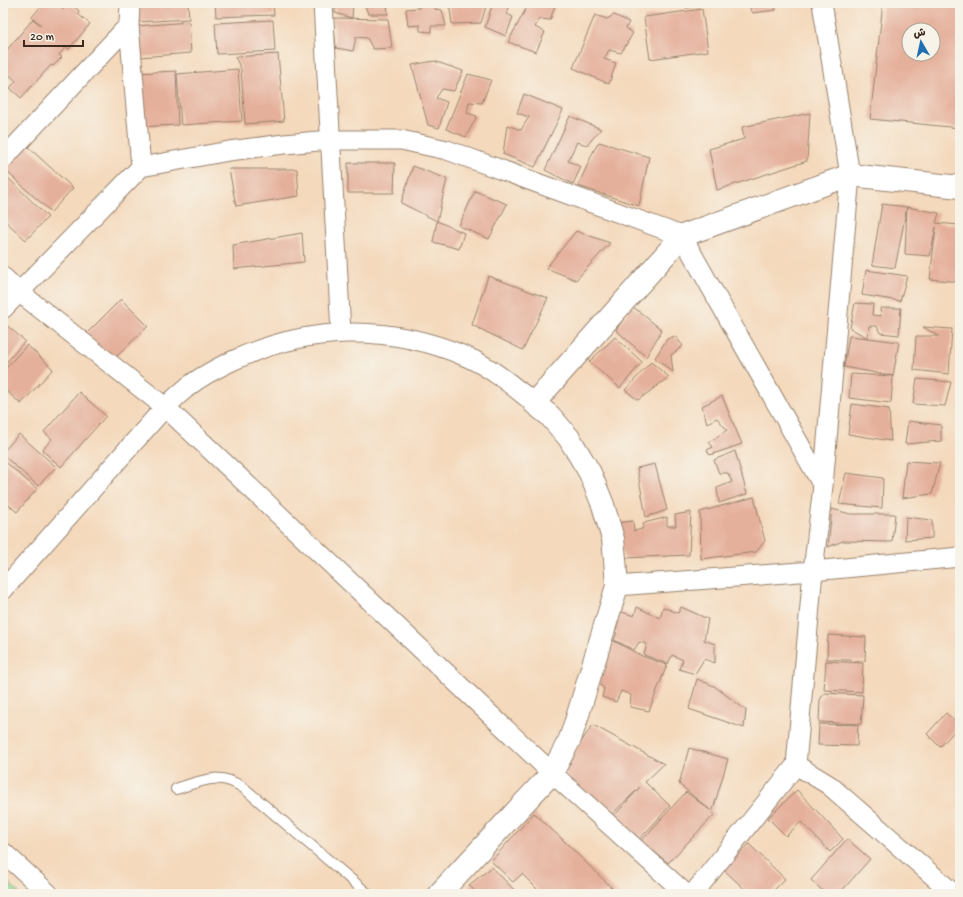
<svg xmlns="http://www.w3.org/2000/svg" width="963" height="897" viewBox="0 0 963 897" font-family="'Gochi Hand','Playpen Sans Arabic',sans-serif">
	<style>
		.green { fill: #91dd99; stroke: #66845c }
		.building { fill: #e5b09b; fill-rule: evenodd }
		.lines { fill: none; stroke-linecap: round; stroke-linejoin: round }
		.service-casing { stroke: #98826d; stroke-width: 12 }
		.minor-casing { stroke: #98826d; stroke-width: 21 }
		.tertiary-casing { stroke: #98826d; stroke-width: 24 }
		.service { stroke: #fff; stroke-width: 10 }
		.minor { stroke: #fff; stroke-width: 19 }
		.tertiary { stroke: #fff; stroke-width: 22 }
	</style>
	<rect width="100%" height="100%" fill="#f7f3e8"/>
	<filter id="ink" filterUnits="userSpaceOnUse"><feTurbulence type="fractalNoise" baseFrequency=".025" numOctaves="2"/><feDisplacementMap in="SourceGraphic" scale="8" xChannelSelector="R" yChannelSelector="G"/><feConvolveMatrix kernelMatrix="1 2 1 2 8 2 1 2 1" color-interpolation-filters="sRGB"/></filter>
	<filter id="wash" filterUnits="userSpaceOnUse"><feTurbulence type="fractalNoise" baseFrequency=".012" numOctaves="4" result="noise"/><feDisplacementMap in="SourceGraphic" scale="16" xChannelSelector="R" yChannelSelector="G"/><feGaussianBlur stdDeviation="0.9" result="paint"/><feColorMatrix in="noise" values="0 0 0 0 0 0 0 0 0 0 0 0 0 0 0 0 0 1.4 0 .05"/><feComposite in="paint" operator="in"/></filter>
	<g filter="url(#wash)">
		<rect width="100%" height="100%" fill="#f4d9bc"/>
		<path class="green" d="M3,878l17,16h-17z"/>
		<g id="blocks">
			<path class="building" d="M3,3h13l-2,2 -3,-2 -7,8z
				M40,3h29l-7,7 8,-7 9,8 -1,3 12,10 -21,25 -3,-2 -7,8 3,2 -9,9 -2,-1 -30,33 -11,-10 6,-7 -12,-11 -1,1v-23l3,3 27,-32 8,6 -9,-8 10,-12z
				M135,3h53l1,16 -53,3z
				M215,3h58l1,12 -58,2z
				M336,3h21l-4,2 -1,13 -17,-5z
				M364,3h23l1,11h-20z
				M419,3h16v6l7,1 4,16h-15v6l-11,-1v-6l-12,1 -2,-17 13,-1z
				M449,3h38l-6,20 -29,1z
				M493,3h27l-10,2 -3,9 6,3 -7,19 -21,-9z
				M529,3h27l-6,17 -11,-1 -4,8 10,5 -9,20 -28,-10z
				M685,3h27v1l-26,4z
				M747,3h27l2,7 -23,3z
				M883,3h77v125l-90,-9zM909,30h24v24h-24z
				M702,9l6,42 -58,8 -6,-42z
				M595,15l12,4 7,-4 15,7 -3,6 7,5 -12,20 -12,-3 -5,9 12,4 -7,21 -36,-16z
				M333,18l55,1 4,29 -19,1 -6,-11 -11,-1 -3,14 -17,-3z
				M273,20l2,31 -58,3 -2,-31z
				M189,22l2,31 -51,4 -3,-31z
				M278,54l6,67 -39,3 -4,-55 -6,-12z
				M434,61l29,10 -9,20 -12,-2 -6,9 11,4 -8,26 -11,-3 -16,-60z
				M238,69l4,52 -61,4 -4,-51z
				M176,71l2,54 -40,2 -2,-54z
				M468,74l23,6 -9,23 -13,-1 -2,11 10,3 -11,21 -20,-8z
				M524,94l39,16 -28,57 -32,-13 4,-29 14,5 8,-13 -12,-4z
				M810,113l-3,48 -90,29 -8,-41 35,-10 -2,-12z
				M570,116l31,13 -14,16 -10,-3 -9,19 13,6 -8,17 -28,-14z
				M599,142l50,15 -10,49 -61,-20 16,-36z
				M27,146l46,42 -22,24 -46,-42z
				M348,163h47l-1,30h-46z
				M413,166l34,13 -10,42 -36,-18z
				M229,169h68l2,27 -63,10z
				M3,173l45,44 -22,23 -23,-21z
				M475,191l32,13 -18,35 -30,-13z
				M882,204l25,3 -12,61 -23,-3z
				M907,207l32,6 -3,10 24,2v57l-30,-3 6,-52 -6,29 -25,-2z
				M437,221l27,12 -5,16 -26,-7z
				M576,231l34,12 -34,37 -30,-12z
				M302,233l2,29 -70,7 -1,-24z
				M866,270l41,6 -7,25 -38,-6z
				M488,276l60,22 -25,52 -51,-25z
				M121,299l27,27 -36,35 -26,-27z
				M855,303l18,1 -1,11 9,1 -1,-8h21l-2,27 -19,-2 -3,-7h-8l-1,12 31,4 -6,34 -2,27 -42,-5 2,-24 42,2 -49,-9 5,-31 19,2 -18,-10z
				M632,306l30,24 -16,27 -30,-27z
				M3,322l22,19 -22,25z
				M923,327l29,2 -3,45 -35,-4 2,-34h23z
				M675,336l8,10 -12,9 2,17 -18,-14 12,-19z
				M615,337l27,25 -22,26 -31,-26z
				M27,345l26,24 -32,35 -18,-16v-17z
				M651,362l18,15 -31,23 -13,-10z
				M917,379l34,3 -6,24 -32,-2z
				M79,392l27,24 -45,51 -19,-17 10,-11 -8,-7z
				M722,396l20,48 -32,11 -3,-5 6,-3 -4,-5 18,-12 -10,-12 -10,5 -5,-17z
				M852,404l37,5 2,32 -43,-7z
				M908,421l33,4v16l-36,3z
				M19,434l37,33 -18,19 -35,-31v-3z
				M735,451l12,43 -28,9 -2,-15 15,-6 -4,-9h-9l-5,-13z
				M3,460l34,29 -20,23 -14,-12z
				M906,461l34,2 -8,31 -30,4z
				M655,464l12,46 -21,7 -9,-49z
				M846,473l37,5 -1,30 -43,-4z
				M754,497l11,44 -9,11 -55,7 -1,-47z
				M832,509l18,5h45l-3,28 -49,-1 -15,6z
				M691,512l-2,43 -65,3 -9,-35 18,-2 1,10 8,-2 2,-6 23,-6v9h9l-1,-11z
				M906,517l26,3v18l-27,2z
				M637,607l23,11 3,-11 15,6 3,-6 27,12 -4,21 11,4v19l-11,-4 -9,15 -16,-5 4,-9 -11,-5 -4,9 -24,-9 3,-11 -8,-2 -5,8 -20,-10 3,-7 -8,-3 7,-20 18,6z
				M828,635l38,2 -1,24 -38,-2z
				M612,640l30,16 25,9 -18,46 -19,-4 1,-12 -10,-4 -5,11 -14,-5 2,-9 -5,-4z
				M826,661l37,2 -1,29 -38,-2z
				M697,679l17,7 32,24 -2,18 -55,-19z
				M824,693l39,2 -2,29 -42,-2 1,-22z
				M946,713l14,12 -20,22 -13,-13z
				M819,724l39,1 -1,21 -39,-1z
				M593,725l71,39 -19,18 25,24 -34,37 -24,-25 28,-31 -29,28 -50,-45z
				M689,748l39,11 -16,54 3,1 -47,49 -27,-22 45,-49 24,18 -31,-26z
				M797,790l46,49 -13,13 -29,-30 -15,14 -18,-18z
				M534,813l28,26 49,48 -7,7h-62l-20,-20 -9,8 -22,-21z
				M847,839l23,20 -31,35h-13l-15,-14z
				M749,844l36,35 -15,15h-20l-26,-24z
				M492,867l26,27h-40l-9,-9z
				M611,887l8,7h-14z"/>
		</g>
	</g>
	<g filter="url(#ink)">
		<use href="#blocks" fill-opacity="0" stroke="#98826d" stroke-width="1"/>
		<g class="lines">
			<g class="service-casing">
				<path id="service" d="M176,789c27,-9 44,-18 69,0l123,105"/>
			</g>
			<g class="minor-casing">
				<path id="minor" d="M130,3l-1,22 12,142
					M323,3l18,330
					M3,159l126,-134
					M3,277l16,15 146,115 387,366 134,121
					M3,309l138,-142 88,-16 55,-7 47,-4h70l46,10 235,86 141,250
					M617,586l196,-15 147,-14
					M3,590l162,-183c6,-5 12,-11 18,-16 14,-13 32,-22 49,-30 76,-36 158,-37 235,-4 25,11 46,29 67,46
					M796,765l33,20 125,109
					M3,852l46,42
					M693,894l103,-129 17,-194 10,-85 27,-311 -28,-172"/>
			</g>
			<g class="tertiary-casing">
				<path id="tertiary" d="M439,894l113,-121 18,-34 6,-18 41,-135 -2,-27 -2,-20 -10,-34 -13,-32 -21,-35 -19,-22 -16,-13 148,-167 168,-61 110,12"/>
			</g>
			<use href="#service" class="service"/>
			<use href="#minor" class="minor"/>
			<use href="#tertiary" class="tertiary"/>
		</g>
	</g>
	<rect width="963" height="897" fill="none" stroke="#f7f3e8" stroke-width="16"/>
	<g transform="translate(921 42) rotate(351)"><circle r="19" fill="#f7f3e8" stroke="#aca397"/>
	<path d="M0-3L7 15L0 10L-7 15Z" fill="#1f6fb2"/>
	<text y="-6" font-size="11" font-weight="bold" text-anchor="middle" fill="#3b2a1e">ش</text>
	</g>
	<path d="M24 40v6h59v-6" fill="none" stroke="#3b2a1e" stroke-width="2"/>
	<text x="30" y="40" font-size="12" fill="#3b2a1e" stroke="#f7f3e8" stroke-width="3" paint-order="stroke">20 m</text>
</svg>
